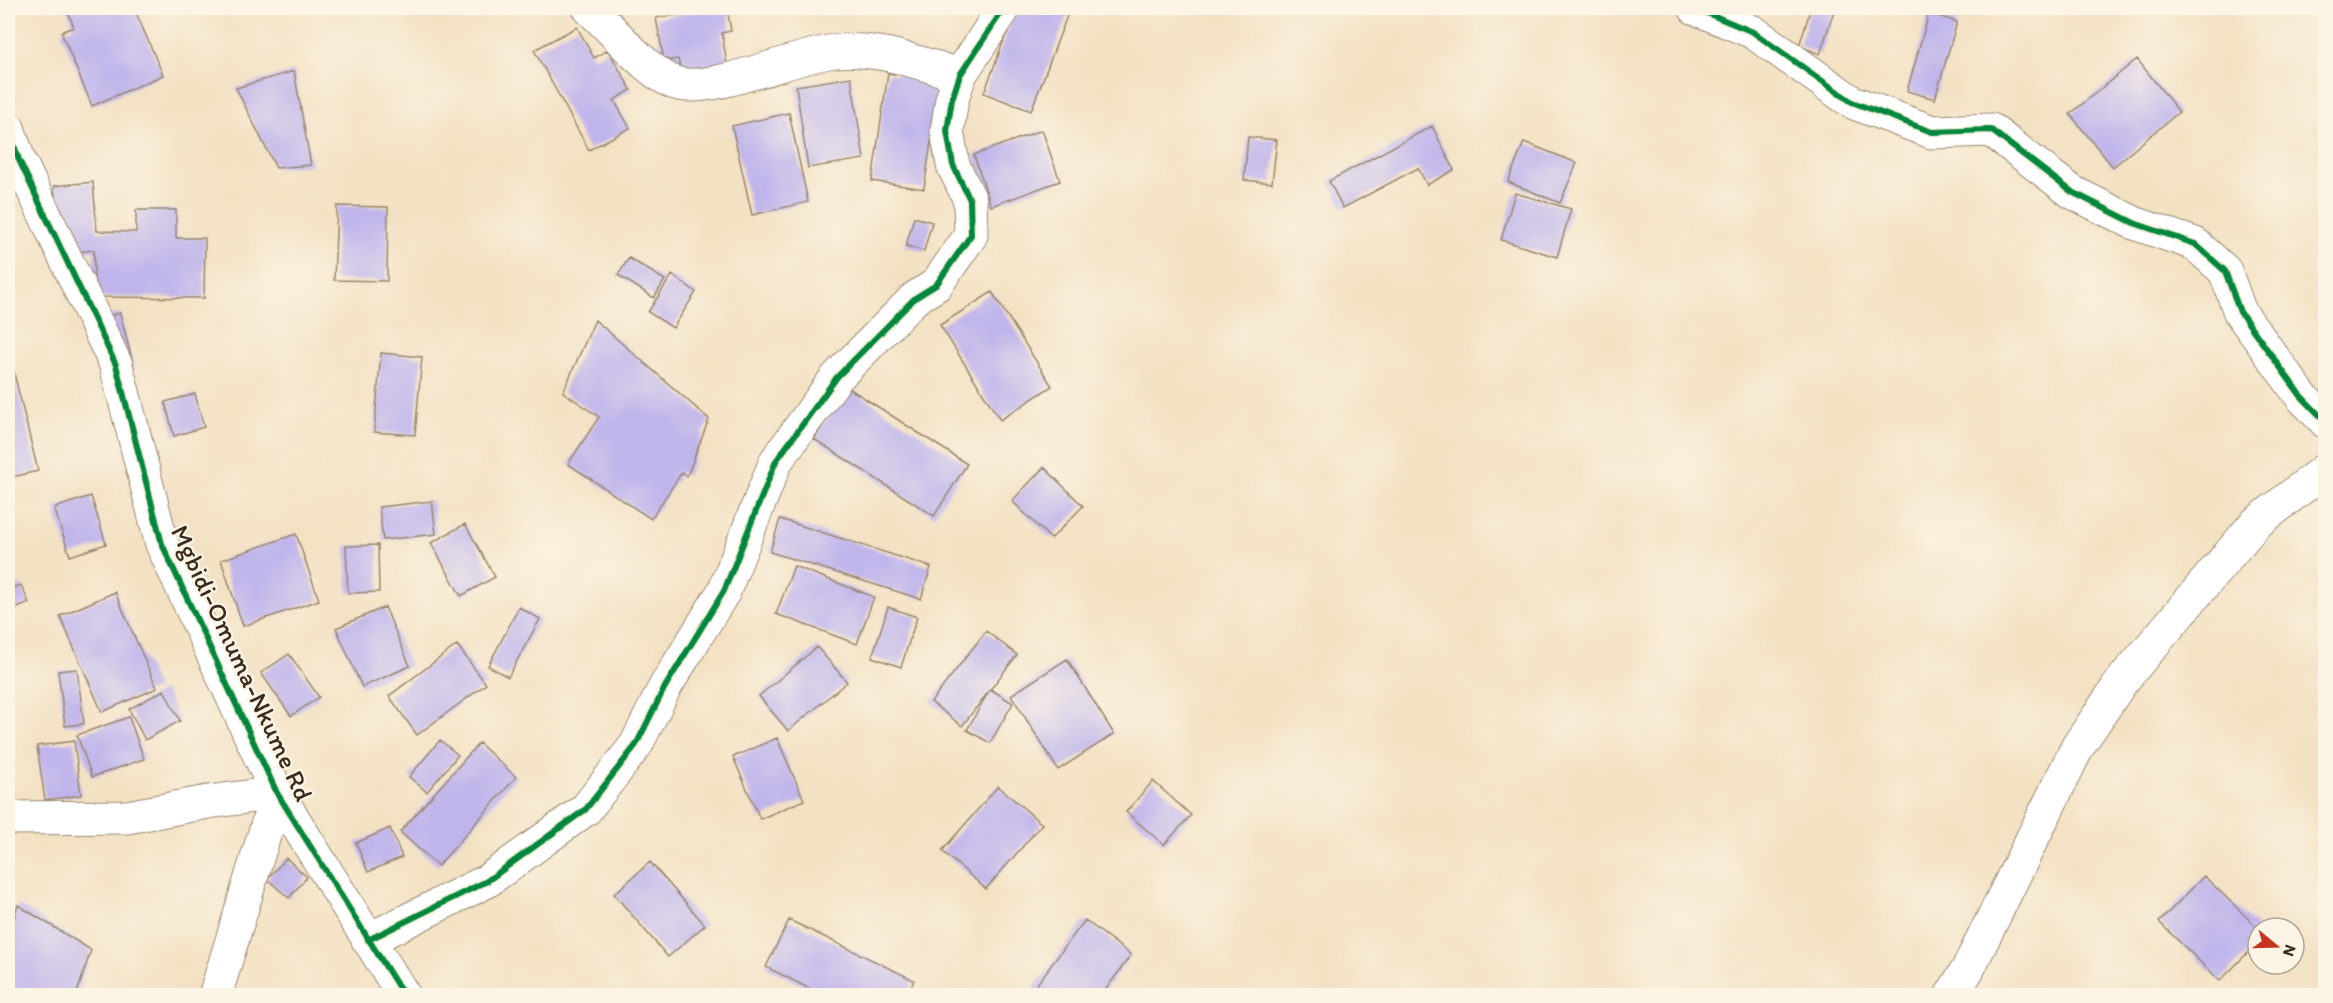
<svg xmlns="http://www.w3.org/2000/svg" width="2333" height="1003" viewBox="0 0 2333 1003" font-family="Itim,sans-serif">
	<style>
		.building { fill: #c0b5eb }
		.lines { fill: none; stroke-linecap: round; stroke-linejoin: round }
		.minor-casing { stroke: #978670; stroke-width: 35 }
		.tertiary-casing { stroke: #978670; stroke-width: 35 }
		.minor { stroke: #fff; stroke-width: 33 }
		.tertiary { stroke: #fff; stroke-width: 33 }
		.cycleway-casing { stroke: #fcf5e5; stroke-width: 10 }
		.cycleway { stroke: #00873e; stroke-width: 6 }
		.labels { text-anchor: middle; stroke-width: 4.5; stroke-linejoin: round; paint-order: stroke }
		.street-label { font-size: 26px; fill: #3b2a1e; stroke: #fcf5e5 }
	</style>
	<rect width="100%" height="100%" fill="#fcf5e5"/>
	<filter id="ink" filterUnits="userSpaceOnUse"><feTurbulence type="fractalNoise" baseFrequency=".0167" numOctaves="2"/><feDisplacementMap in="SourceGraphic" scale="12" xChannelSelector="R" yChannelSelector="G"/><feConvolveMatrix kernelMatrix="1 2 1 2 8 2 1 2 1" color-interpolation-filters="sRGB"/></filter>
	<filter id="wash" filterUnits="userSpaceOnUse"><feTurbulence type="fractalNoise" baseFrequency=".008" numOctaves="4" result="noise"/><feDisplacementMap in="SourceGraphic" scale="24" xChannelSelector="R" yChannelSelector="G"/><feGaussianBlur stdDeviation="1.35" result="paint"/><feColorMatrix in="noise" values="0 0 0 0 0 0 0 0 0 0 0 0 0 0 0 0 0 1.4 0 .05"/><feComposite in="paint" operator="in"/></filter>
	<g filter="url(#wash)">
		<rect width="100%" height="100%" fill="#f3e1c3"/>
		<g id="blocks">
			<path class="building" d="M66,8h68l29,67 -71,31 -31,-74 13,-5z
				M719,8h8l4,23 -9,2 5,32 -46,8 -3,-14 -14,2 -8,-43z
				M1016,8h54l-39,103 -47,-18z
				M1811,8h24l-15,46 -21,-8z
				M1929,13l28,9 -22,77 -28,-8z
				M577,27l17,31 14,-8 23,40 -17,10 16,28 -41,22 -55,-100z
				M2137,59l42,53 -66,55 -43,-53z
				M294,71l17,94 -35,3 -40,-80z
				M888,73l52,8 -16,108 -52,-8z
				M851,77l13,82 -56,9 -12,-82z
				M789,113l19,89 -56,13 -20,-89z
				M1432,126l22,44 -27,15 -9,-17 -75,40 -14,-27z
				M1042,130l18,51 -69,25 -17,-51z
				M1248,137l29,3 -5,43 -28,-3z
				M1524,142l53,21 -17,40 -52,-21z
				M93,182l4,49 39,1v-22h40v28h29l-1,60 -110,-1v-47l-34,4 -6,-68z
				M1515,193l56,16 -14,48 -56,-17z
				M337,206l51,1 -1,74 -53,-1z
				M914,217l18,5 -8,29 -18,-5z
				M629,258l36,22 -11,18 -36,-23z
				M672,275l24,17 -23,36 -25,-16z
				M992,292l60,94 -52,34 -60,-95z
				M120,313l14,55 -25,7 -14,-55z
				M595,320l114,99 -22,57 -5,-4 -31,47 -83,-55 31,-47 -36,-25z
				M8,348l30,123 -30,7z
				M381,353l41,4 -7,78 -41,-3z
				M847,387l120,77 -33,52 -120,-77z
				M195,394l9,33 -30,9 -9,-34z
				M1044,467l39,39 -32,33 -39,-38z
				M91,496l15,48 -36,12 -16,-48z
				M432,501l4,33 -53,6 -4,-33z
				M780,519l151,48 -10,32 -151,-47z
				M465,524l30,53 -34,19 -30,-53z
				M296,534l23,66 -76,26 -22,-66z
				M378,545l1,47 -31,1 -2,-47z
				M794,566l80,31 -17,47 -81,-30z
				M21,585l8,18 -21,9v-22z
				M115,592l42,96 -55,24 -42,-96z
				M385,607l25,59 -48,21 -26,-59z
				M519,607l21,12 -32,58 -20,-11z
				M888,607l29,10 -16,50 -29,-10z
				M986,631l31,24 -55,71 -31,-24z
				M457,645l29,39 -69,51 -28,-39z
				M817,647l30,35 -59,49 -29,-35z
				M289,654l30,43 -28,19 -30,-43z
				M1067,659l47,75 -56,36 -47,-75z
				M77,669l7,55 -19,2 -7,-55z
				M990,689l23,14 -23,40 -23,-13z
				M164,690l16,31 -35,19 -16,-31z
				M129,717l15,42 -52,18 -15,-42z
				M777,738l27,62 -44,19 -27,-62z
				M440,740l18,15 -31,37 -18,-15z
				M74,741l7,54 -36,5 -8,-54z
				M479,743l37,34 -78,89 -38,-34z
				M1153,781l38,34 -27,30 -38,-33z
				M998,786l44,38 -56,65 -44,-38z
				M390,828l12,29 -34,15 -12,-29z
				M286,858l21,19 -18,21 -22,-19z
				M650,862l55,63 -37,32 -54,-63z
				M2204,876l54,52v14l-38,39 -61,-59z
				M18,905l73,45 -15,46h-68v-59z
				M789,920l125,60 -7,16h-83l-58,-29z
				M1085,920l46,35 -30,41h-73z"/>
		</g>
	</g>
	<g filter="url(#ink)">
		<use href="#blocks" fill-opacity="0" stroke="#978670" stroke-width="1.5"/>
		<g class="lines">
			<g class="minor-casing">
				<path id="minor" d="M589,8c23,20 61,69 90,76 35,8 115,-28 156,-33 44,-4 83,12 125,24
					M1695,8l58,24 99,70 80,30 59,-2 81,62 62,31 61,21 30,27 15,41 61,84 25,26
					M8,818l119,-1 81,-15 69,-9 -62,203
					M368,940l119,-59 99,-72 50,-64 29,-58 59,-96 52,-130 61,-84 78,-79 21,-13 35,-50 -1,-35 -17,-35 -6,-34 5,-32 8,-24 44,-67
					M1951,996l17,-27 110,-223 44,-65 133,-157 71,-55"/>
			</g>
			<g class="tertiary-casing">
				<path id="tertiary" d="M8,128l11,32 97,205 46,179 115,249 127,203"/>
			</g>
			<use href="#minor" class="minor"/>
			<use href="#tertiary" class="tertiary"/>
			<g class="cycleway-casing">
				<path id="cycleway" d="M1695,8l58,24 99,70 80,30 59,-2 81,62 62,31 61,21 30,27 15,41 61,84 25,26
					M8,128l11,32 97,205 46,179 115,249 127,203
					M368,940l119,-59 99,-72 50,-64 29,-58 59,-96 52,-130 61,-84 78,-79 21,-13 35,-50 -1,-35 -17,-35 -6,-34 5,-32 8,-24 44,-67"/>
			</g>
			<use href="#cycleway" class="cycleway"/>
		</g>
	</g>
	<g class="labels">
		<g class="street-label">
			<text transform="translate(242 663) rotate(65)" y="9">Mgbidi-Omuma-Nkume Rd</text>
		</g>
	</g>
	<rect width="2333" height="1003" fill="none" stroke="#fcf5e5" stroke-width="30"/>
	<g transform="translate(2276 946) rotate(109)"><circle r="28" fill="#fcf5e5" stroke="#afa495" stroke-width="1.5"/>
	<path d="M0-4.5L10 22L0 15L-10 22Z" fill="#c8321e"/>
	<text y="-9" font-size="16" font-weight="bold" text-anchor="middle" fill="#3b2a1e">N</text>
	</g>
</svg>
